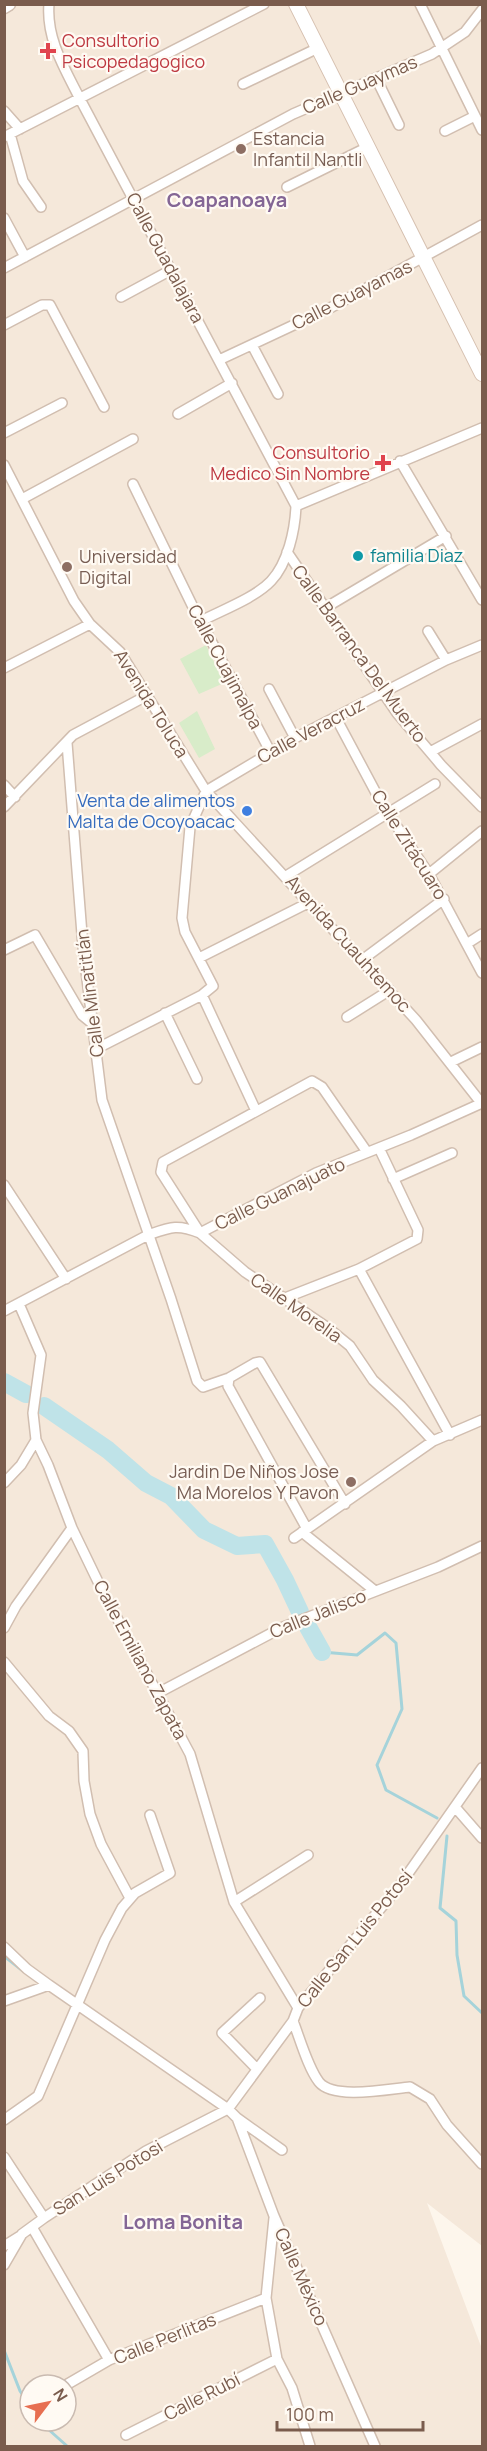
<svg xmlns="http://www.w3.org/2000/svg" width="487" height="2451" viewBox="0 0 487 2451" font-family="Manrope,sans-serif">
	<style>
		.residential { fill: #f5e8da; fill-rule: evenodd }
		.green { fill: #d8ecc9 }
		.lines { fill: none; stroke-linecap: round; stroke-linejoin: round }
		.stream { stroke: #a5d3da; stroke-width: 3 }
		.river { stroke: #bfe3e8; stroke-width: 18 }
		.minor-casing { stroke: #d1beb0; stroke-width: 12 }
		.tertiary-casing { stroke: #d1beb0; stroke-width: 15 }
		.secondary-casing { stroke: #d6c0b0; stroke-width: 16 }
		.minor { stroke: #fff; stroke-width: 9 }
		.tertiary { stroke: #fff; stroke-width: 12 }
		.secondary { stroke: #fff; stroke-width: 14 }
		.health-dot { fill: #e0444e; stroke: #fffaf3; stroke-width: 2 }
		.education-dot { fill: #8d6e63; stroke: #fffaf3; stroke-width: 2 }
		.culture-dot { fill: #0f9aa8; stroke: #fffaf3; stroke-width: 2 }
		.shop-dot { fill: #3f7fe0; stroke: #fffaf3; stroke-width: 2 }
		.labels { text-anchor: middle; stroke-width: 4.5; stroke-linejoin: round; paint-order: stroke }
		.health-label { font-size: 18px; fill: #be3a42; stroke: #fffaf3; text-anchor: start }
		.street-label { font-size: 18px; fill: #7a5c4d; stroke: #fffaf3 }
		.education-label { font-size: 18px; fill: #785e54; stroke: #fffaf3; text-anchor: start }
		.culture-label { font-size: 18px; fill: #0d838f; stroke: #fffaf3; text-anchor: start }
		.shop-label { font-size: 18px; fill: #366cbe; stroke: #fffaf3; text-anchor: end }
		.neighbourhood-label { font-size: 20px; font-weight: bold; fill: #846695; stroke: #fffaf3 }
	</style>
	<rect width="100%" height="100%" fill="#fdf6ec"/>
	<path class="residential" d="M5,5h477v2241l-55,-43 55,146v97h-477zM30,2385h36v36h-36z"/>
	<path class="green" d="M206,645l18,38 -25,11 -19,-35z
		M197,711l18,38 -16,9 -20,-35z"/>
	<g class="lines">
		<path class="stream" d="M322,1652l35,3 28,-22 11,10 6,66 -25,56 9,25 51,28
			M447,1836l-7,72 16,13 1,34 7,41 18,17
			M4,1956l19,15
			M4,2350l16,41 10,15
			M39,2421l28,25"/>
		<path class="river" d="M4,1382l22,12
			M44,1406l64,44 38,33 25,13 33,34 33,16 28,-2 20,36 15,32
			M308,1627l14,25"/>
		<g class="minor-casing">
			<path id="minor" d="M49,4c-3,35 16,65 31,95l216,407
				M420,4l62,126
				M376,78l23,47
				M243,84l75,-36
				M4,111l16,18
				M445,131l30,-15
				M10,134l13,47 18,26
				M4,137l260,-133
				M287,187l81,-40
				M4,218l21,39
				M4,268l289,-154 139,-60 33,-22 17,-22
				M121,297l50,-27
				M4,325l38,-20h8l54,102
				M252,345l26,49
				M219,360l111,-52 152,-83
				M178,414l54,-31
				M4,433l58,-30
				M400,461l82,139
				M4,465l70,136 16,23 30,28 86,139 210,229 66,84
				M133,484l59,121 78,146
				M22,499l111,-60
				M296,506l186,-78
				M287,552l110,161 44,52 41,42
				M325,608l121,-72
				M201,621c21,-11 54,-23 70,-40 17,-18 24,-51 25,-75
				M428,631l18,29
				M4,668l86,-44
				M269,689l26,49
				M336,718l47,88 46,68 53,99
				M67,743l16,204 19,153 69,199 26,82 6,6 26,-9 26,-15 5,-1 85,142
				M430,752l52,-28
				M4,785l11,12
				M4,807l69,-72 75,-40
				M429,874l53,-43
				M286,876l149,-92
				M468,943l14,-9
				M4,950l31,-15 47,80 11,9
				M199,958l111,-56
				M362,960l82,-61
				M202,995l54,116
				M165,1013l32,66
				M347,1017l43,-27
				M96,1049l106,-54 11,-9 -28,-54 -3,-14 8,-91 16,-36 89,-53 151,-78 36,-15
				M451,1062l31,-15
				M367,1152l-45,-65 -10,-6 -149,81 -2,10 39,61 45,39 83,56 22,18 23,34 28,26 32,35
				M393,1179l59,-26
				M4,1185l62,94
				M359,1269l91,166
				M285,1298l74,-29 58,-30 1,-9 -39,-82
				M19,1304l22,51 -8,58 3,27 12,25 24,63 30,62 88,164 44,148 64,106
				M4,1311l144,-76c23,-8 29,-11 52,-2l116,-60 95,-38 71,-32
				M229,1378l-1,8 79,143
				M4,1483l17,-18 15,-25
				M302,1532l73,59
				M294,1538l139,-97 49,-21
				M4,1628l12,-22 56,-78
				M4,1662l45,54 20,15 14,20 1,30 6,33 11,30 29,54
				M158,1693l125,-66 155,-60 44,-21
				M455,1807l27,31
				M234,1902l74,-47
				M4,1947l23,22 22,16 -45,16
				M49,1985l179,124 9,9 37,98 101,230
				M293,2021c7,18 15,47 26,61 14,18 70,7 91,5l20,12 17,26 35,39
				M257,2069l-35,-36 38,-35
				M237,2118l45,32
				M4,2120l34,-24 67,-156 17,-32 13,-15 35,-20 -20,-58
				M4,2157l40,61
				M274,2218l-8,80 11,61 15,29 18,58
				M32,2227l77,133
				M4,2246l16,-10
				M4,2265l18,-31 22,-16 102,-67 82,-42 65,-88 5,-13 102,-123 82,-117
				M66,2385l43,-25 157,-62
				M126,2435l151,-76"/>
		</g>
		<g class="tertiary-casing">
			<path id="tertiary" d="M4,7l5,-3"/>
		</g>
		<g class="secondary-casing">
			<path id="secondary" d="M296,4l186,370"/>
		</g>
		<use href="#minor" class="minor"/>
		<use href="#tertiary" class="tertiary"/>
		<use href="#secondary" class="secondary"/>
	</g>
	<g class="health-dot">
		<path d="M45 42h6v6h6v6h-6v6h-6v-6h-6v-6h6z"/>
		<path d="M380 454h6v6h6v6h-6v6h-6v-6h-6v-6h6z"/>
	</g>
	<g class="education-dot">
		<circle cx="241" cy="149" r="6"/>
		<circle cx="67" cy="567" r="6"/>
		<circle cx="351" cy="1482" r="6"/>
	</g>
	<circle class="culture-dot" cx="358" cy="556" r="6"/>
	<circle class="shop-dot" cx="247" cy="811" r="6"/>
	<g class="labels">
		<g class="health-label">
			<text x="62" y="47">Consultorio<tspan x="62" dy="21">Psicopedagogico</tspan></text>
			<text x="370" y="459" text-anchor="end">Consultorio<tspan x="370" dy="21">Medico Sin Nombre</tspan></text>
		</g>
		<g class="street-label">
			<text transform="translate(360 85) rotate(-23)" y="6">Calle Guaymas</text>
			<text transform="translate(165 258) rotate(62)" y="6">Calle Guadalajara</text>
			<text transform="translate(352 295) rotate(-27)" y="6">Calle Guayamas</text>
			<text transform="translate(359 654) rotate(54)" y="6">Calle Barranca Del Muerto</text>
			<text transform="translate(225 667) rotate(62)" y="6">Calle Cuajimalpa</text>
			<text transform="translate(151 704) rotate(58)" y="6">Avenida Toluca</text>
			<text transform="translate(311 731) rotate(-28)" y="6">Calle Veracruz</text>
			<text transform="translate(409 845) rotate(58)" y="6">Calle Zitácuaro</text>
			<text transform="translate(348 944) rotate(48)" y="6">Avenida Cuauhtemoc</text>
			<text transform="translate(90 993) rotate(-97)" y="6">Calle Minatitlán</text>
			<text transform="translate(280 1194) rotate(-26)" y="6">Calle Guanajuato</text>
			<text transform="translate(296 1308) rotate(35)" y="6">Calle Morelia</text>
			<text transform="translate(318 1614) rotate(-22)" y="6">Calle Jalisco</text>
			<text transform="translate(140 1660) rotate(62)" y="6">Calle Emiliano Zapata</text>
			<text transform="translate(355 1939) rotate(-51)" y="6">Calle San Luis Potosí</text>
			<text transform="translate(108 2178) rotate(-32)" y="6">San Luis Potosi</text>
			<text transform="translate(301 2277) rotate(66)" y="6">Calle México</text>
			<text transform="translate(165 2339) rotate(-22)" y="6">Calle Perlitas</text>
			<text transform="translate(202 2397) rotate(-27)" y="6">Calle Rubí</text>
		</g>
		<g class="education-label">
			<text x="253" y="145">Estancia<tspan x="253" dy="21">Infantil Nantli</tspan></text>
			<text x="79" y="563">Universidad<tspan x="79" dy="21">Digital</tspan></text>
			<text x="339" y="1478" text-anchor="end">Jardin De Niños Jose<tspan x="339" dy="21">Ma Morelos Y Pavon</tspan></text>
		</g>
		<g class="culture-label">
			<text x="370" y="562">familia Diaz</text>
		</g>
		<g class="shop-label">
			<text x="235" y="807">Venta de alimentos<tspan x="235" dy="21">Malta de Ocoyoacac</tspan></text>
		</g>
		<g class="neighbourhood-label">
			<text x="227" y="207">Coapanoaya</text>
			<text x="183" y="2229">Loma Bonita</text>
		</g>
	</g>
	<rect width="487" height="2451" fill="none" stroke="#7a5c4d" stroke-width="12"/>
	<g transform="translate(48 2403) rotate(58)"><circle r="28" fill="#fffaf3" stroke="#cabbb1" stroke-width="1.5"/>
	<path d="M0-4.5L10 22L0 15L-10 22Z" fill="#e76f51"/>
	<text y="-9" font-size="16" font-weight="bold" text-anchor="middle" fill="#7a5c4d">N</text>
	</g>
	<path d="M277 2421v9h146v-9" fill="none" stroke="#7a5c4d" stroke-width="3"/>
	<text x="286" y="2421" font-size="18" fill="#7a5c4d" stroke="#fffaf3" stroke-width="4.5" paint-order="stroke">100 m</text>
</svg>
